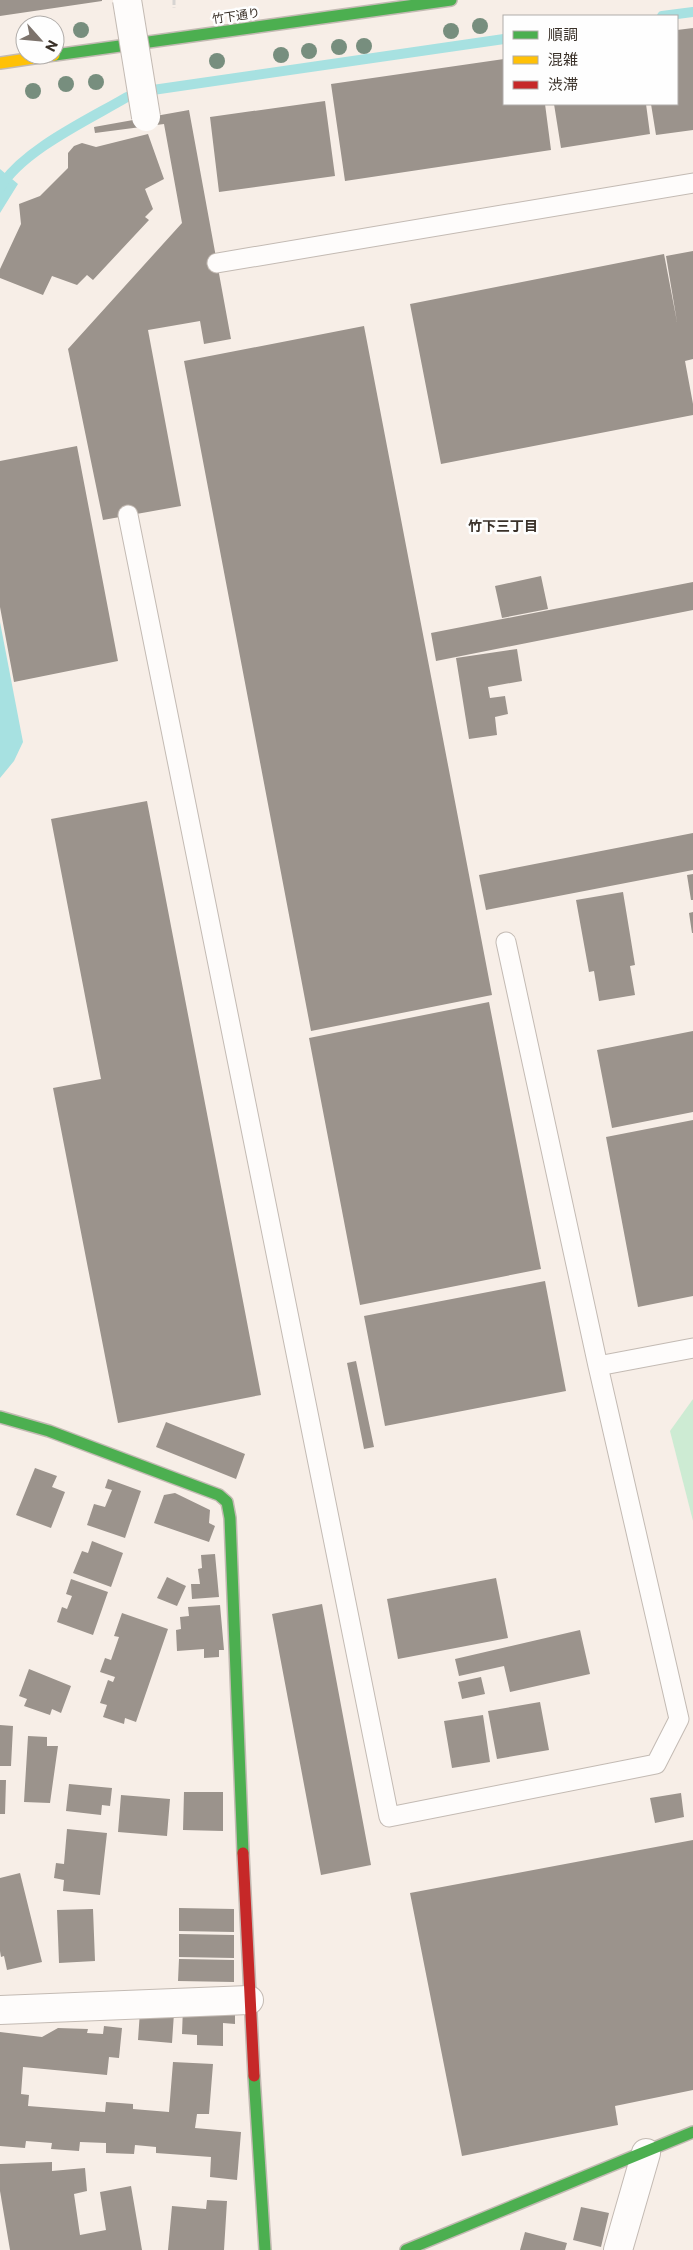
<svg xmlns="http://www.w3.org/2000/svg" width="693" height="2250" viewBox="0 0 693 2250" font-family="Commissioner,'Noto Sans JP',sans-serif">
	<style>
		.green { fill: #cdebd3 }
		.water { fill: #a7e1e1 }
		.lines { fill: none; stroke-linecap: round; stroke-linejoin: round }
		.stream { stroke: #a7e1e1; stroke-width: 10 }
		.building { fill: #9b938c }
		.lane-casing { stroke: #c3bab3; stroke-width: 21 }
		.street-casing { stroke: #c3bab3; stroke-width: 30 }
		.fast-casing { stroke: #c3bab3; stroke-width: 14 }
		.slow-casing { stroke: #c3bab3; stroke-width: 14 }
		.jam-casing { stroke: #c3bab3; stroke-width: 14 }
		.path { stroke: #d7d4d2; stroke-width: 3; stroke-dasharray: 5 2.5; stroke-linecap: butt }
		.lane { stroke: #fefcfb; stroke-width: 19 }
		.street { stroke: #fefcfb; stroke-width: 28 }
		.fast { stroke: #4caf50; stroke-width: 11 }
		.slow { stroke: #ffc107; stroke-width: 11 }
		.jam { stroke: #c62828; stroke-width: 11 }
		.street-bridge-casing { stroke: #c3bab3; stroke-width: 30; stroke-linecap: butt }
		.street-bridge { stroke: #fefcfb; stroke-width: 28 }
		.tree { fill: #778e7e }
		.labels { text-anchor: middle; stroke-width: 5; stroke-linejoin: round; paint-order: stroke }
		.street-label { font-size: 12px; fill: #3a3129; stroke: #fefefe }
		.neighbourhood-label { font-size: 14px; font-weight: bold; fill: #3a3129; stroke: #fefefe }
	</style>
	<rect width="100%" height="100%" fill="#f7eee7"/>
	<path class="green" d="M693,1399v122l-23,-90z"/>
	<path class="water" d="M0,169l18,15 -18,29z
		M0,622l23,120 -9,19 -14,17z"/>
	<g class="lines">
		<path class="stream" d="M662,16l31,-4
			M0,188c22,-38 90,-69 127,-91l12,-5 365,-53"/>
	</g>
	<path class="building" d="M0,0h102v1l-102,15z
		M693,28v102l-37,5 -5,-31h26v-74z
		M504,59v45h41l6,46 -206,31 -14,-97z
		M325,101l10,75 -116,16 -9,-75z
		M554,104h92l4,30 -89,14z
		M189,110l42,229 -27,5 -4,-23 -52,9 33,176 -78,14 -35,-171 114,-126 -18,-99 -69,9 -1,-6z
		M148,134l16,45 -19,10 8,20 -8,8 4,3 -56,60 -6,-5 -10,10 -25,-9 -9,19 -43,-17v-9l21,-45 -2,-20 21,-8 28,-28v-15l6,-7 8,-3 14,4z
		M693,251v108l-8,2 8,43v11l-252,49 -31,-160 254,-50 13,68 -11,-66z
		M364,326l128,669 -181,36 -127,-670z
		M77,446l41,215 -104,21 -14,-75v-146z
		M541,576l7,33 -46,9 -7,-32z
		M693,582v28l-257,51 -5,-28z
		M517,649l5,32 -34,6 2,11 15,-2 3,18 -13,3 2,18 -28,4 -13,-81z
		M147,801l114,594 -143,28 -65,-335 48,-9 -50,-260z
		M693,833v37l-207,40 -7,-35z
		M693,874v26h-2l-4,-25z
		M623,892l12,73 -5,1 5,29 -36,6 -5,-30 -5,1 -13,-72z
		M693,912v21h-1l-3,-20z
		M489,1002l52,267 -181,36 -51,-267z
		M693,1031v81l-81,16 -15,-78z
		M693,1120v176l-55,11 -32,-170z
		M545,1281l21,110 -181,35 -21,-110z
		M356,1361l18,86 -10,2 -17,-86z
		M166,1422l79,32 -9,25 -80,-32z
		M35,1468l22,8 -5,11 13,5 -14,36 -35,-13z
		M108,1479l33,12 -16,47 -38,-13 7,-21 11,3 7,-17 -7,-2z
		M175,1493l35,17 -1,13 6,3 -6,16 -55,-19 10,-28z
		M92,1541l31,12 -12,34 -38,-14 9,-22 6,2z
		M215,1554l4,43 -27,2 -1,-15h9l-2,-15 4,-1 -1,-13z
		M167,1577l19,9 -9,20 -20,-8z
		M496,1578l12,60 -110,21 -11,-60z
		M71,1579l37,13 -15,43 -36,-13 5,-15 5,2 5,-13 -6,-2z
		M322,1604l49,261 -50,10 -49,-261z
		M220,1605l4,45h-5v7l-15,1v-9l-27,2 -1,-21 5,-1 -1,-12 9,-1 -1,-9z
		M122,1613l46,16 -32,93 -11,-4 -1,6 -21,-7 4,-12 -7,-2 8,-23 5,2 2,-5 -15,-5 5,-14 6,2 8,-23 -5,-1z
		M580,1630l10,44 -80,18 -6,-26 -45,10 -4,-17z
		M29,1669l42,17 -10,27 -9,-4 -2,6 -26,-9 3,-7 -8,-3z
		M481,1677l4,17 -23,5 -4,-17z
		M540,1702l9,48 -52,9 -9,-48z
		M483,1715l7,47 -38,6 -8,-47z
		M0,1725l13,1 -2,40h-11z
		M28,1736l19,1v9h11l-8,57 -26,-1z
		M0,1780h6l-1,34h-5z
		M69,1784l43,4 -2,18 -8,-1 -1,10 -35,-4z
		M184,1792h39v39l-40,-1z
		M681,1793l3,24 -29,6 -5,-25z
		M121,1795l49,4 -3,37 -49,-4z
		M67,1829l40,4 -7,62 -37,-4 1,-11 -10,-2 2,-15 8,1z
		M693,1840v250l-78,16 3,19 -156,31 -52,-263z
		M20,1873l22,89 -35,8 -3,-14 -3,1 -1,-6v-73z
		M179,1908l55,1v23l-55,-1z
		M93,1909l2,52 -36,2 -2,-53z
		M179,1934l55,1v23l-55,-1z
		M179,1959l55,1v22l-56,-1z
		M183,2007l52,2v15l-12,-1v23l-26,-1v-10l-15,-1z
		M140,2011l34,2 -2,30 -34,-3z
		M104,2026l18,2 -3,30 -10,-1 -2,18 -84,-8 -2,27 8,1 -1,11 77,6 1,-10 27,2v5l36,3 4,-50 40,2 -4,50h-12l-2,14 46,4 -4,48 -27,-3 1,-20 -55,-4v-6l-21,-2 -1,9 -28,-1v-10l-26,-1 -1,9 -28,-2 1,-6 -26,-2 -1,7 -25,-2v-114l42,5 16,-9 30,1 -1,4 16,1z
		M52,2162v9l33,-3 2,23 -13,3 6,41 26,-5 -6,-38 31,-6 11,64h-132l-10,-59v-27z
		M207,2200l20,1 -3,49h-56l4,-44 34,3z
		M581,2207l28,6 -8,34 -28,-7z
		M525,2232l42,11 -2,7h-45z"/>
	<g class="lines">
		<g class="lane-casing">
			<path id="lane" d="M217,263l476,-80
				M128,515l261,1302 267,-53 23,-45 -81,-353 95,-18
				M506,942l92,424"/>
		</g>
		<g class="street-casing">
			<path id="street" d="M0,2010l249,-10
				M618,2250l28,-97"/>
		</g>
		<g class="fast-casing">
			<path id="fast" d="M55,55l396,-55
				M0,1417l49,14 170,64 8,7 3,16 13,335
				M254,2076l11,174
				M406,2250l287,-118"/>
		</g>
		<g class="slow-casing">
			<path id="slow" d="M0,63l54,-8"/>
		</g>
		<g class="jam-casing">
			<path id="jam" d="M243,1853l11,223"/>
		</g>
		<path class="path" d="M174,0v8"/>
		<use href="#lane" class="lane"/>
		<use href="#street" class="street"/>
		<use href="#fast" class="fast"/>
		<use href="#slow" class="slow"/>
		<use href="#jam" class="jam"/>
		<g class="street-bridge-casing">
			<path id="street-bridge" d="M127,0l19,117"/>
		</g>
		<use href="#street-bridge" class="street-bridge"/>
	</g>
	<g class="tree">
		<circle cx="480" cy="26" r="8"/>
		<circle cx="81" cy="30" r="8"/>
		<circle cx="451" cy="31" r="8"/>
		<circle cx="364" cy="46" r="8"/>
		<circle cx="339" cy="47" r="8"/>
		<circle cx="309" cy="51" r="8"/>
		<circle cx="281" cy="55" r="8"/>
		<circle cx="217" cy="61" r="8"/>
		<circle cx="96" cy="82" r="8"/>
		<circle cx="66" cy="84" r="8"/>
		<circle cx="33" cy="91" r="8"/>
	</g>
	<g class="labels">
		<g class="street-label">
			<text transform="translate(236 16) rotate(-8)" y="4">竹下通り</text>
		</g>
		<g class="neighbourhood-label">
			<text x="503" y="531">竹下三丁目</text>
		</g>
	</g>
	<rect x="503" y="15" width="175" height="90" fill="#fefefe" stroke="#b0aca9"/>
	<rect x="513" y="31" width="25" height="8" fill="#4caf50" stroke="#b0aca9"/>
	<text x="548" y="40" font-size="15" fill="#3a3129">順調</text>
	<rect x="513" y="56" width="25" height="8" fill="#ffc107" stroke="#b0aca9"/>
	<text x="548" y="65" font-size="15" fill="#3a3129">混雑</text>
	<rect x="513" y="81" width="25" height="8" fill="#c62828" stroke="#b0aca9"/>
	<text x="548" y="90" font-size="15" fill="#3a3129">渋滞</text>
	<g transform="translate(40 40) rotate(117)"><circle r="24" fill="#fefefe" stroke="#b0aca9"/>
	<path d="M0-4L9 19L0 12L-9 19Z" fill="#7c736c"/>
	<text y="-8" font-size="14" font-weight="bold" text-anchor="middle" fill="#3a3129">N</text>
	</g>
</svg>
